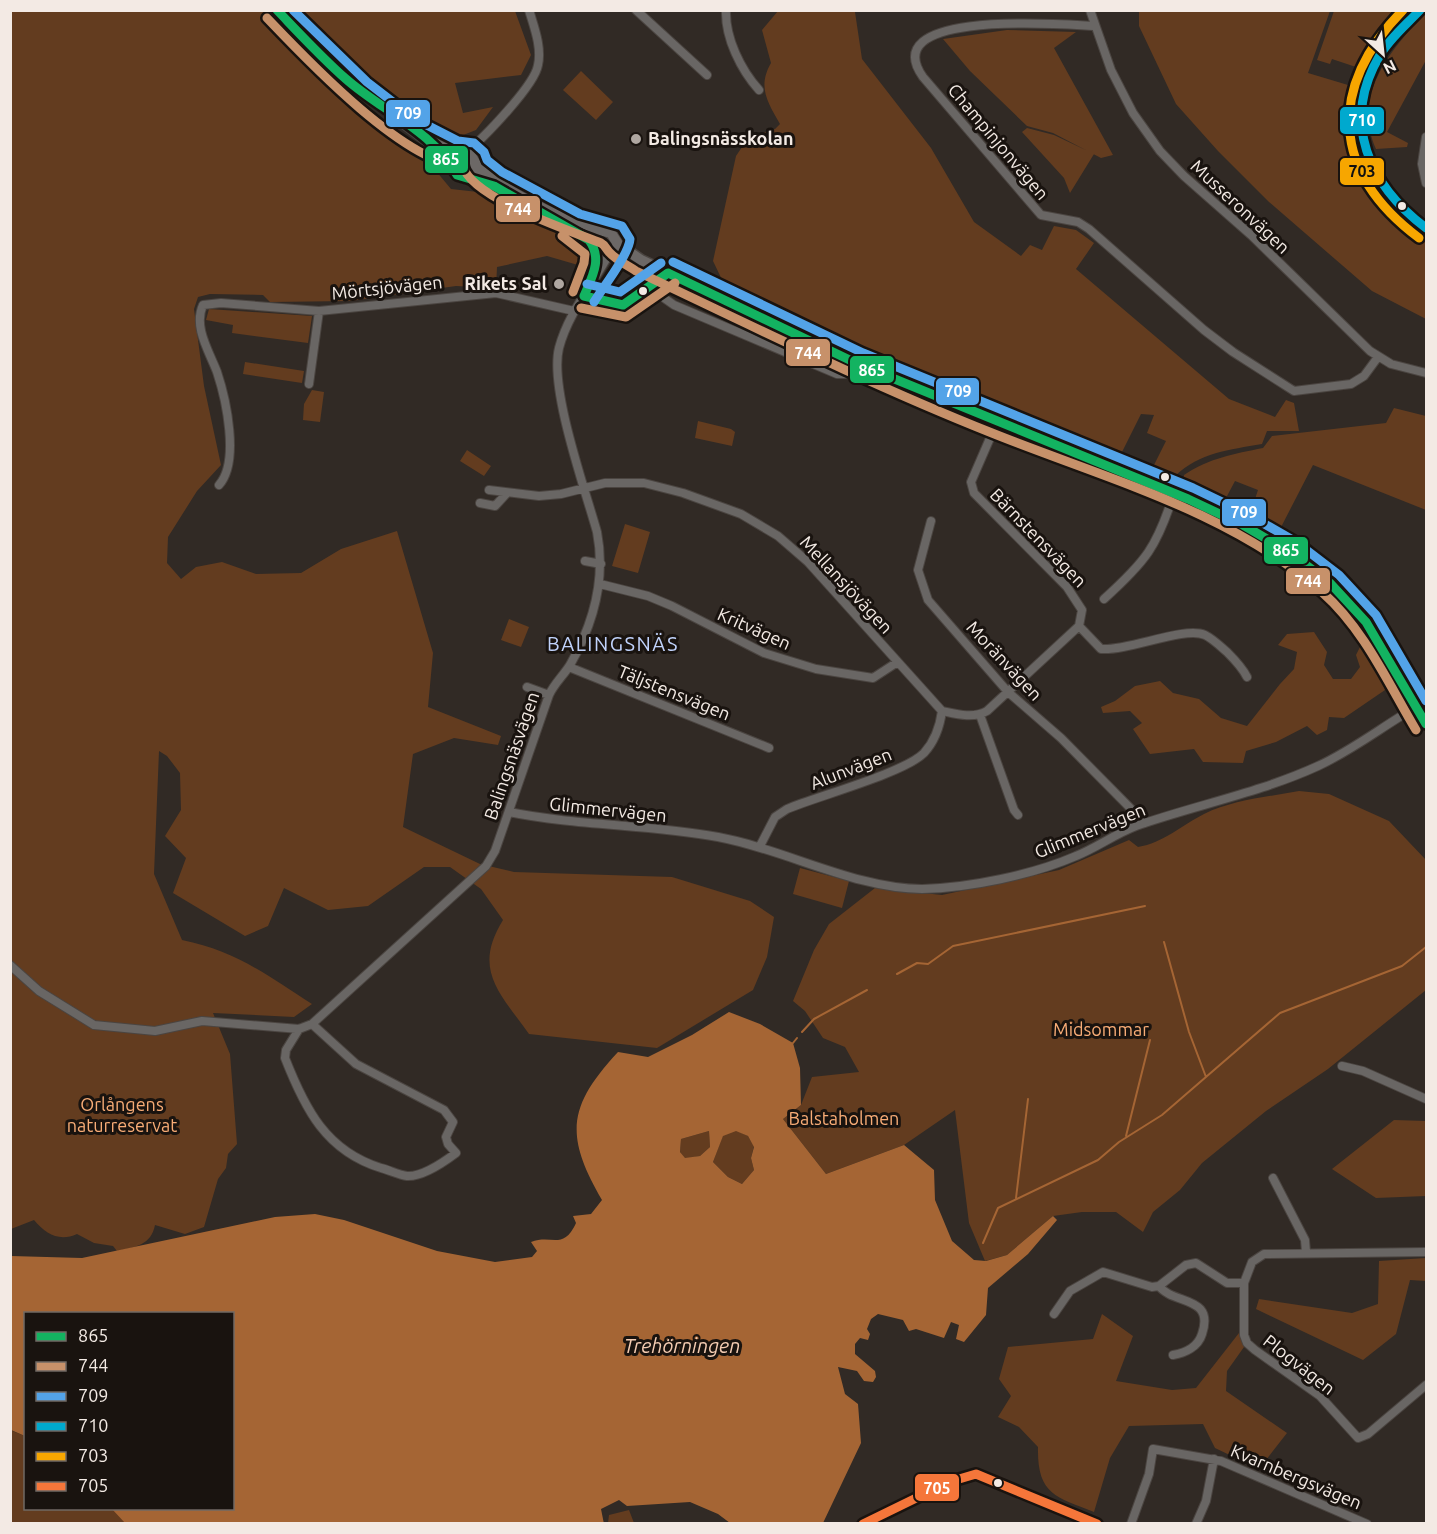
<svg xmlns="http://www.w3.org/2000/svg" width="1437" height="1534" viewBox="0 0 1437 1534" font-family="Ubuntu,sans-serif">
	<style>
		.green { fill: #633c1f }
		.water { fill: #a56534; fill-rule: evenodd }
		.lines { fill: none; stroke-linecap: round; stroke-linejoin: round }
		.stream { stroke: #a56534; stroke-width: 2 }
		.minor-casing { stroke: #4b4541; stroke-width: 10 }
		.tertiary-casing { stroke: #4b4541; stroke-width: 11 }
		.secondary-casing { stroke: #4b4541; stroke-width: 13 }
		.minor { stroke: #696664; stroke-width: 8 }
		.tertiary { stroke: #696664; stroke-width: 9 }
		.secondary { stroke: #6c6866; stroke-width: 10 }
		.bus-1-casing { stroke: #19130f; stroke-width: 14 }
		.bus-2-casing { stroke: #19130f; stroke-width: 14 }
		.bus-3-casing { stroke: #19130f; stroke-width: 14 }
		.bus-4-casing { stroke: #19130f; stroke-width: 14 }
		.bus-5-casing { stroke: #19130f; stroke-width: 14 }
		.bus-6-casing { stroke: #19130f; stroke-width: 14 }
		.bus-1 { stroke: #13b361; stroke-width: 9 }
		.bus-2 { stroke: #c7916a; stroke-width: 9 }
		.bus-3 { stroke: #53a3e8; stroke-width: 9 }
		.bus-4 { stroke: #00a9ce; stroke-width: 9 }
		.bus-5 { stroke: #f7a600; stroke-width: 9 }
		.bus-6 { stroke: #f5763a; stroke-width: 9 }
		.poi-dot { fill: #afa7a1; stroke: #19130f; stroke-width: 2 }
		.bus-dot { fill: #f3eae4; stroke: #19130f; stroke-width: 2 }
		.labels { text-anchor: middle; stroke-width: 6; stroke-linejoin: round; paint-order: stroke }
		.poi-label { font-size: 18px; font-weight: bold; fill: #f3eae4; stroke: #19130f; text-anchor: start }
		.street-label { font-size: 18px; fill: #f3eae4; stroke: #19130f }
		.park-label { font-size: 18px; fill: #f8ac76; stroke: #19130f }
		.neighbourhood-label { font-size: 20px; letter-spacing: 1.5px; fill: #c0d2fb; stroke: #19130f }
		.water-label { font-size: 20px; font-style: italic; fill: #f4ccb2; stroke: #19130f }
		.line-badge { stroke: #19130f; stroke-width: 2 }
		.badge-label { font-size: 16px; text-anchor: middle; font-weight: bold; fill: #fff }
		.pale-badge-label { font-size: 16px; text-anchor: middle; font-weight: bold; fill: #111 }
	</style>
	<rect width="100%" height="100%" fill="#312a25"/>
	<path class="green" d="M11,11h504l16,44 -10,20 -66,8 8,30 30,-6 -17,23 -28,11 -95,-68 -41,-4 64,57 55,39 20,24 27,3 90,47 10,18v8l-31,-9 -50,11 -1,21 -40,-2 -106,15 -80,1 -7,-7 -53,-1 -12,3 -4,12 10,77 17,79 -24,26 -29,46 -1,26 14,16 15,-12 26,-5 34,12 45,-1 40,-24 56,-18 36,122 -5,54 73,29 -3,9 -44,-7 -41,16 -10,73 77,37 34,8 158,5 78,24 24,16 -7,40 -14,33 -96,58 -128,-14c-29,-41 -57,-64 -26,-114l-22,-31 -31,-22h-26l-56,39 -40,4 -44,-22 -16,38 -23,10 -72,-43 13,-35 -21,-22 16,-26 -1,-37 -13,-17 -8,-5 -5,123 28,66c54,11 85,35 130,64l-18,13 -81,-4 17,41 7,90 -9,10 -2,14 -8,11 -14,48 -19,7 -30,-9c-4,20 -19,22 -38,26l-4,-5 -19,-3 -17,-9c-18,8 -31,0 -43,-14l-23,9z
		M778,11l77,1 7,47 69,89 43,74 47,34 9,-11 12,5 12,-24 22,4 18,13 -18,26 153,130 46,18 11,-17 8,3 5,28h-32l-5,13c-33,6 -62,8 -87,32l-26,-1 17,-34 -19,-8 7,-18 -13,-1 -24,48 -204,-78 -187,-96 -13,-27 23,-105 12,-18 27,-9 5,-5c-12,-21 -23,-37 -9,-61l-9,-33z
		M1139,11h191l-22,62 50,15c-9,72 8,111 68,150v81l-54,-28 -103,-89 -51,-51 -42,-47 -37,-78z
		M1334,11v-1l77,1 -30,32 -16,32 -5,-1 2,-5 -30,-10 -2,5 -13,-4z
		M1426,12v48l-39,72 21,11 -1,4 -31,2c-25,-55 16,-100 50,-137z
		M1007,30l69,2 -22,16 59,107 -12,3 -48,-25 -26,-7 -57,-55 -27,-32z
		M581,71l32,31 -17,18 -33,-30z
		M1027,128l27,7 40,19 -24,39 -6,-15 -42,-46z
		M209,309l103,7 -4,27 -76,-10 1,-8 -27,-5z
		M245,362l59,9 -2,12 -59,-9z
		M312,390l12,2 -4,30 -17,-2 1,-16z
		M1394,408l32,8v94l-113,-45 -35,68 -15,-7 5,-18 -3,-3h-12l5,-15 -23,-9 -9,17h-20l-23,-12 1,-11c25,-17 50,-21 79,-27l9,-12 114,-13z
		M698,421l33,8 4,3 -3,14 -37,-8z
		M467,450l24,16 -7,10 -24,-15z
		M625,524l25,8 -12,41 -26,-7z
		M509,619l20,8 -8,20 -20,-7z
		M1314,632l13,20 -3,13 9,14h18l9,-12 -4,-12 8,-16 13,26 8,25 -41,28 -15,-1 -2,13 -10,5 -10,-9 -31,16 -30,9 -3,12 -40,-1 -9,-13 -44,5 -17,-25 9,-6 -12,-12 -27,2 -2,-6 14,-6 20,-15 25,-5 13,12 26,6 22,19 26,8 33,-42 14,-15 3,-17 -19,-7 9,-11z
		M505,777l8,2 -6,15 -11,-4 1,-3 4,1z
		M1299,791l30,3 60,27 37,39v130l-98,79 -62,42 -64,52 -22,27 -27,22 -10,20 -27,-20h-34l-29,4 -46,39 -22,6 -16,-38 -14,-113 -51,35 -78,29 -43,-55 18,-14 11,-28 47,-5 -14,-25 -22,-9 -18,-27 -12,-10 21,-51 15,-26 46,-36 67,7 117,-25 70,-30 9,7c25,-4 44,-22 66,-33 29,-14 63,-17 95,-23z
		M800,868l49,13 -7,27 -49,-14z
		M1394,1120l32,1v75l-50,2 -44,-29z
		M736,1130l12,6 6,10 -3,12 3,12 -12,14 -14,-7 -15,-15 10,-27z
		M709,1131l1,16 -10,9 -15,3 -5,-7 1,-13z
		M1426,1258v23l-16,-1 -14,54 -33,26 -107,-51 3,-10 93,14 26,-9 1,-43z
		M1102,1314l31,22 -17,45 56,9 24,-2 43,-55 5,14 -17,24 -1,20 61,42 -28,36 -44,-21 -12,-24 -74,2 -19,32 -16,54c-39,-15 -57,-18 -56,-65l-19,-20 -21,-10 13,-21 -12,-17 9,-32 85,-8z
		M10,1430l15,6 1,72 90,1 9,14h-114z
		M629,1510l5,13h-26l1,-8z"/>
	<path class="water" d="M729,1012l31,12 33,19 7,25 1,37 -18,14 43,55 78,-29 30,25 1,30 17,41 22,19 12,1 21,-6 46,-39 4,4 -29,34 -40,34 -2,27 -22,27 -8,-3 3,-14 -8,-3 -7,16 -28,-9 -7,2 -6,-11 -25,-6 -7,5 -4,10 3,5 -2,6 -8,-2 -5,6v10l20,17 1,6 -3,5 -9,-1 -7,-10 -19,-4 7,27 13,10 3,39 -38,80h-93l-12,-9 -28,-12 -63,4 -8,-6 -18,9 3,15 -479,-1 -13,-14 120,-1v-194h-206l-1,122 -14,-6v-174l71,2 193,-41 40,-3 29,6 93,31 58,11 37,-5 5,-6 -6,-9c21,-8 32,9 45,-19l-3,-7 18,-2 11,-14c-37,-64 -35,-93 16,-148l30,5 44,-22zM709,1131l1,16 -10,9 -15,2 -5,-6 1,-13zM736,1131l12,5 6,11 -3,11 3,12 -12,14 -14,-7 -15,-15 10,-26z"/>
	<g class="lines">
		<path class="stream" d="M1164,942l25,90 17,45
			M897,974l20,-11 11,1 25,-18 192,-40
			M802,1032l12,-13 53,-29
			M793,1043l4,-5
			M1126,1136l24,-96
			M1016,1198l12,-99
			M983,1243l15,-35 100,-48 21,-18 43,-27 118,-102 122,-47 24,-19"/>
		<g class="minor-casing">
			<path id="minor" d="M636,10l71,65
				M726,10c-1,28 15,60 33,80
				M1090,10l21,60 22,43 27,38 24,25 67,59 119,116 21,13 35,9
				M1420,10c-14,15 -30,29 -40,45 -29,44 -22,104 11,143 10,12 23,21 35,30
				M1095,26c-27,-1 -221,-18 -172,51l118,138 37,7 11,7 115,101 29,22 61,39 57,-7 13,-8 14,-19
				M1426,137l-4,27 4,19
				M465,153c18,-14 70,-68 73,-88 4,-18 -4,-38 -9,-55
				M591,278l6,-28
				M664,298l10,7 163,69h9l12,-10
				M309,384l10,-73
				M997,422l-26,60 3,11 93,94 15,23 -3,16 22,23c28,2 83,-23 104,-14 8,4 15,11 22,17 8,8 15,15 20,25
				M219,485c21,-23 7,-86 -2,-113 -8,-21 -24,-45 -14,-67l18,-2 98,8 177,-18 78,18
				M489,490l50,6 22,-2 44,-11h39l39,10 58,21 37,22 30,26 134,149c14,3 31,8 45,0l92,-85
				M480,503l15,3 12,-13
				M931,521l-13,49 10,30 80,92 53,46 84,85
				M585,561l16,3
				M600,584l48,12 24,10 92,47 52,16 57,9 23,-15
				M1104,599c42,-38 53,-52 70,-106
				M569,667l200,81
				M527,687l22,8
				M980,715l34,95 4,5
				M509,812c69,14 140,12 209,25 66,12 138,52 204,52 47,-1 110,-14 154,-33 20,-8 39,-22 60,-30 60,-21 123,-33 182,-60 35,-16 65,-40 98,-59
				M760,846l15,-29 12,-8c31,-13 117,-36 137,-56 10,-11 16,-27 18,-42
				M10,965l29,26 55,34 61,6 47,-10 97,8 13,-5 174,-158 9,-15 54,-156c5,-11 14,-19 21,-30 24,-42 36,-86 27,-133 -12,-43 -48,-144 -38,-184 9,-34 33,-63 50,-94
				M299,1029l-13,21 -1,8c20,51 41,93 96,110 8,2 18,7 26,8 16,1 37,-14 49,-23l-8,-9 -2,-7 7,-15 -9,-12 -88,-46 -44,-40
				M1342,1066l21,5 63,28
				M1273,1178l32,62 1,12
				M1426,1252l-162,2 -12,8 -8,21v52l3,8 8,7 65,46 38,42 10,-4 58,-49
				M1054,1314l16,-23 33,-19 49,15 7,-1
				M1173,1355c12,-2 25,-8 29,-21 13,-39 -29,-29 -43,-48l27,-21 10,-2 31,20h17
				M1131,1524l18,-50 4,-25 68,12 146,63
				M1196,1524l10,-23 8,-42"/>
		</g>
		<g class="tertiary-casing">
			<path id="tertiary" d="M862,1524l87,-42 27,-8 122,50"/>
		</g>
		<g class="secondary-casing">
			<path id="secondary" d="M276,10l70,69 82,62 23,23 6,11 41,13
				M434,143l24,11 13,2 5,8 -3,9
				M476,167c40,30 87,55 135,66l7,11 23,16c118,56 234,113 355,162 112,45 239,80 333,160 43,37 68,94 97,142
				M569,227l20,13 13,14 11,-1 5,-9"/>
		</g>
		<use href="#minor" class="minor"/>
		<use href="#tertiary" class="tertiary"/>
		<use href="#secondary" class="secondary"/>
		<g class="bus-1-casing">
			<path id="bus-1" d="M277,10c22,23 45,48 69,69 35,31 88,53 111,96l37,11 95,54c14,19 3,37 -5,56
				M668,273l190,91 330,135 55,26 46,27 41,31 36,39 60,102
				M584,296l39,9 45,-32"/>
		</g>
		<g class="bus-2-casing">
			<path id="bus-2" d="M267,18c39,41 139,147 196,148 8,32 108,65 138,77 4,2 5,6 8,9 7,8 18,13 27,19 118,56 235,114 356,162 112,45 238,78 330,159 42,37 66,91 94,138
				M562,236l23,18 -1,9 -11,29
				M581,308l45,9 49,-34"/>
		</g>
		<g class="bus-3-casing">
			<path id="bus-3" d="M293,10l74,72 48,37 43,22 16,2 10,9 3,8 15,12 78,42 42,12 8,13c-1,15 -26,47 -36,63
				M673,262l190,91 330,135 56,27 47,27 43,33 37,40 50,86
				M587,284l33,8 41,-29"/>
		</g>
		<g class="bus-4-casing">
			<path id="bus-4" d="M1420,10c-14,15 -30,28 -40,45 -40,67 -11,130 46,173"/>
		</g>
		<g class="bus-5-casing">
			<path id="bus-5" d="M1403,10c-76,78 -72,162 16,228"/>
		</g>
		<g class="bus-6-casing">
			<path id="bus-6" d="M863,1524l86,-42 27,-8 121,50"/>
		</g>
		<use href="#bus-1" class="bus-1"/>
		<use href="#bus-2" class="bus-2"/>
		<use href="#bus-3" class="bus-3"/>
		<use href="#bus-4" class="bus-4"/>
		<use href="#bus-5" class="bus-5"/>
		<use href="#bus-6" class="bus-6"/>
	</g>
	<g class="poi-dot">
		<circle cx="636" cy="139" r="6"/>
		<circle cx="559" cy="284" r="6"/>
	</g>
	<g class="bus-dot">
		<circle cx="1402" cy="206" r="5"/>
		<circle cx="643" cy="291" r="5"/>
		<circle cx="1165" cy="477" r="5"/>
		<circle cx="998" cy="1483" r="5"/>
	</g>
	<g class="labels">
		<g class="poi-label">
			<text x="648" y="145">Balingsnässkolan</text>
			<text x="547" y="290" text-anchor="end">Rikets Sal</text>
		</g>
		<g class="street-label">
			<text transform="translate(998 142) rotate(50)" y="6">Champinjonvägen</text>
			<text transform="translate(1240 207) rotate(43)" y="6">Musseronvägen</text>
			<text transform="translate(387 288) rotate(-6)" y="6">Mörtsjövägen</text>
			<text transform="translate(1038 538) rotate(46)" y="6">Bärnstensvägen</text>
			<text transform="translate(846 585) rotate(47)" y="6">Mellansjövägen</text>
			<text transform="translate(754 629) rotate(24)" y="6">Kritvägen</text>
			<text transform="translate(1004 661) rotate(47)" y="6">Moränvägen</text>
			<text transform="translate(674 693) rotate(22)" y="6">Täljstensvägen</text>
			<text transform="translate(512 756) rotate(-71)" y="6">Balingsnäsvägen</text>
			<text transform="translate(851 769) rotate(-21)" y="6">Alunvägen</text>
			<text transform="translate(608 810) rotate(6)" y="6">Glimmervägen</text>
			<text transform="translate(1090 831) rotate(-22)" y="6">Glimmervägen</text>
			<text transform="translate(1299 1365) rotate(38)" y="6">Plogvägen</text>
			<text transform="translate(1296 1477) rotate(23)" y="6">Kvarnbergsvägen</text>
		</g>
		<g class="park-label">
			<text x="1101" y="1036">Midsommar</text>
			<text x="122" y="1111">Orlångens<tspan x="122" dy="21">naturreservat</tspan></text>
			<text x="844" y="1125">Balstaholmen</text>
		</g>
		<g class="neighbourhood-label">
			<text x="613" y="651">BALINGSNÄS</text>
		</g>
		<g class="water-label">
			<text x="682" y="1353">Trehörningen</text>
		</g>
	</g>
	<g class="line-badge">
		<rect x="385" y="99" width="46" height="29" rx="6" fill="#53a3e8"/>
		<rect x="1339" y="106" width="46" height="29" rx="6" fill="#00a9ce"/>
		<rect x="424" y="145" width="45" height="29" rx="6" fill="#13b361"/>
		<rect x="1339" y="157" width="46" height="29" rx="6" fill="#f7a600"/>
		<rect x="495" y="195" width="46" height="28" rx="6" fill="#c7916a"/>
		<rect x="785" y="338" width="46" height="29" rx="6" fill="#c7916a"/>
		<rect x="849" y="355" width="46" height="29" rx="6" fill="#13b361"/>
		<rect x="935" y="377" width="45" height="29" rx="6" fill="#53a3e8"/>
		<rect x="1221" y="498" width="46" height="29" rx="6" fill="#53a3e8"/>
		<rect x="1263" y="536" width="46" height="29" rx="6" fill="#13b361"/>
		<rect x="1285" y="567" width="46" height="28" rx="6" fill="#c7916a"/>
		<rect x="914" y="1473" width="46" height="29" rx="6" fill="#f5763a"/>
	</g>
	<g class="badge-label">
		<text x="408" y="119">709</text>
		<text x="1362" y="126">710</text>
		<text x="446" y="165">865</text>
		<text x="518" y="215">744</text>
		<text x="808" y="359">744</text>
		<text x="872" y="376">865</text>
		<text x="958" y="397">709</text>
		<text x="1244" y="518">709</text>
		<text x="1286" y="556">865</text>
		<text x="1308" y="587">744</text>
		<text x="937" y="1494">705</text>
	</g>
	<g class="pale-badge-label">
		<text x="1362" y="177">703</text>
	</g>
	<rect width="1437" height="1534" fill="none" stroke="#f3eae4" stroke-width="24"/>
	<rect x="24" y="1312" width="210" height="198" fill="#19130f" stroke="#706964" stroke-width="1.5"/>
	<rect x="36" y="1332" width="30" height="9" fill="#13b361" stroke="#706964" stroke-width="1.5"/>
	<text x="78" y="1342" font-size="18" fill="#f3eae4">865</text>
	<rect x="36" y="1362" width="30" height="9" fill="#c7916a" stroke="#706964" stroke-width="1.5"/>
	<text x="78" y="1372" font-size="18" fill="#f3eae4">744</text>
	<rect x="36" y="1392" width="30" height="9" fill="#53a3e8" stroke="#706964" stroke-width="1.5"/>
	<text x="78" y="1402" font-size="18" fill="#f3eae4">709</text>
	<rect x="36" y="1422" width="30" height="9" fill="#00a9ce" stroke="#706964" stroke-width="1.5"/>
	<text x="78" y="1432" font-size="18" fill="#f3eae4">710</text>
	<rect x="36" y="1452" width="30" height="9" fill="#f7a600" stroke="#706964" stroke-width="1.5"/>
	<text x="78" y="1462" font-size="18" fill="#f3eae4">703</text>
	<rect x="36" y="1482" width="30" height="9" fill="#f5763a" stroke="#706964" stroke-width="1.5"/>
	<text x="78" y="1492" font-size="18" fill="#f3eae4">705</text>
	<g transform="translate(1383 54) rotate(153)" stroke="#19130f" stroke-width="4.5" paint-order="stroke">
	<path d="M0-4.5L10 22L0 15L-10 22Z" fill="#f3eae4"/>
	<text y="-9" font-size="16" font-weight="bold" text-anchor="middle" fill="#f3eae4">N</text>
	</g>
</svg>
